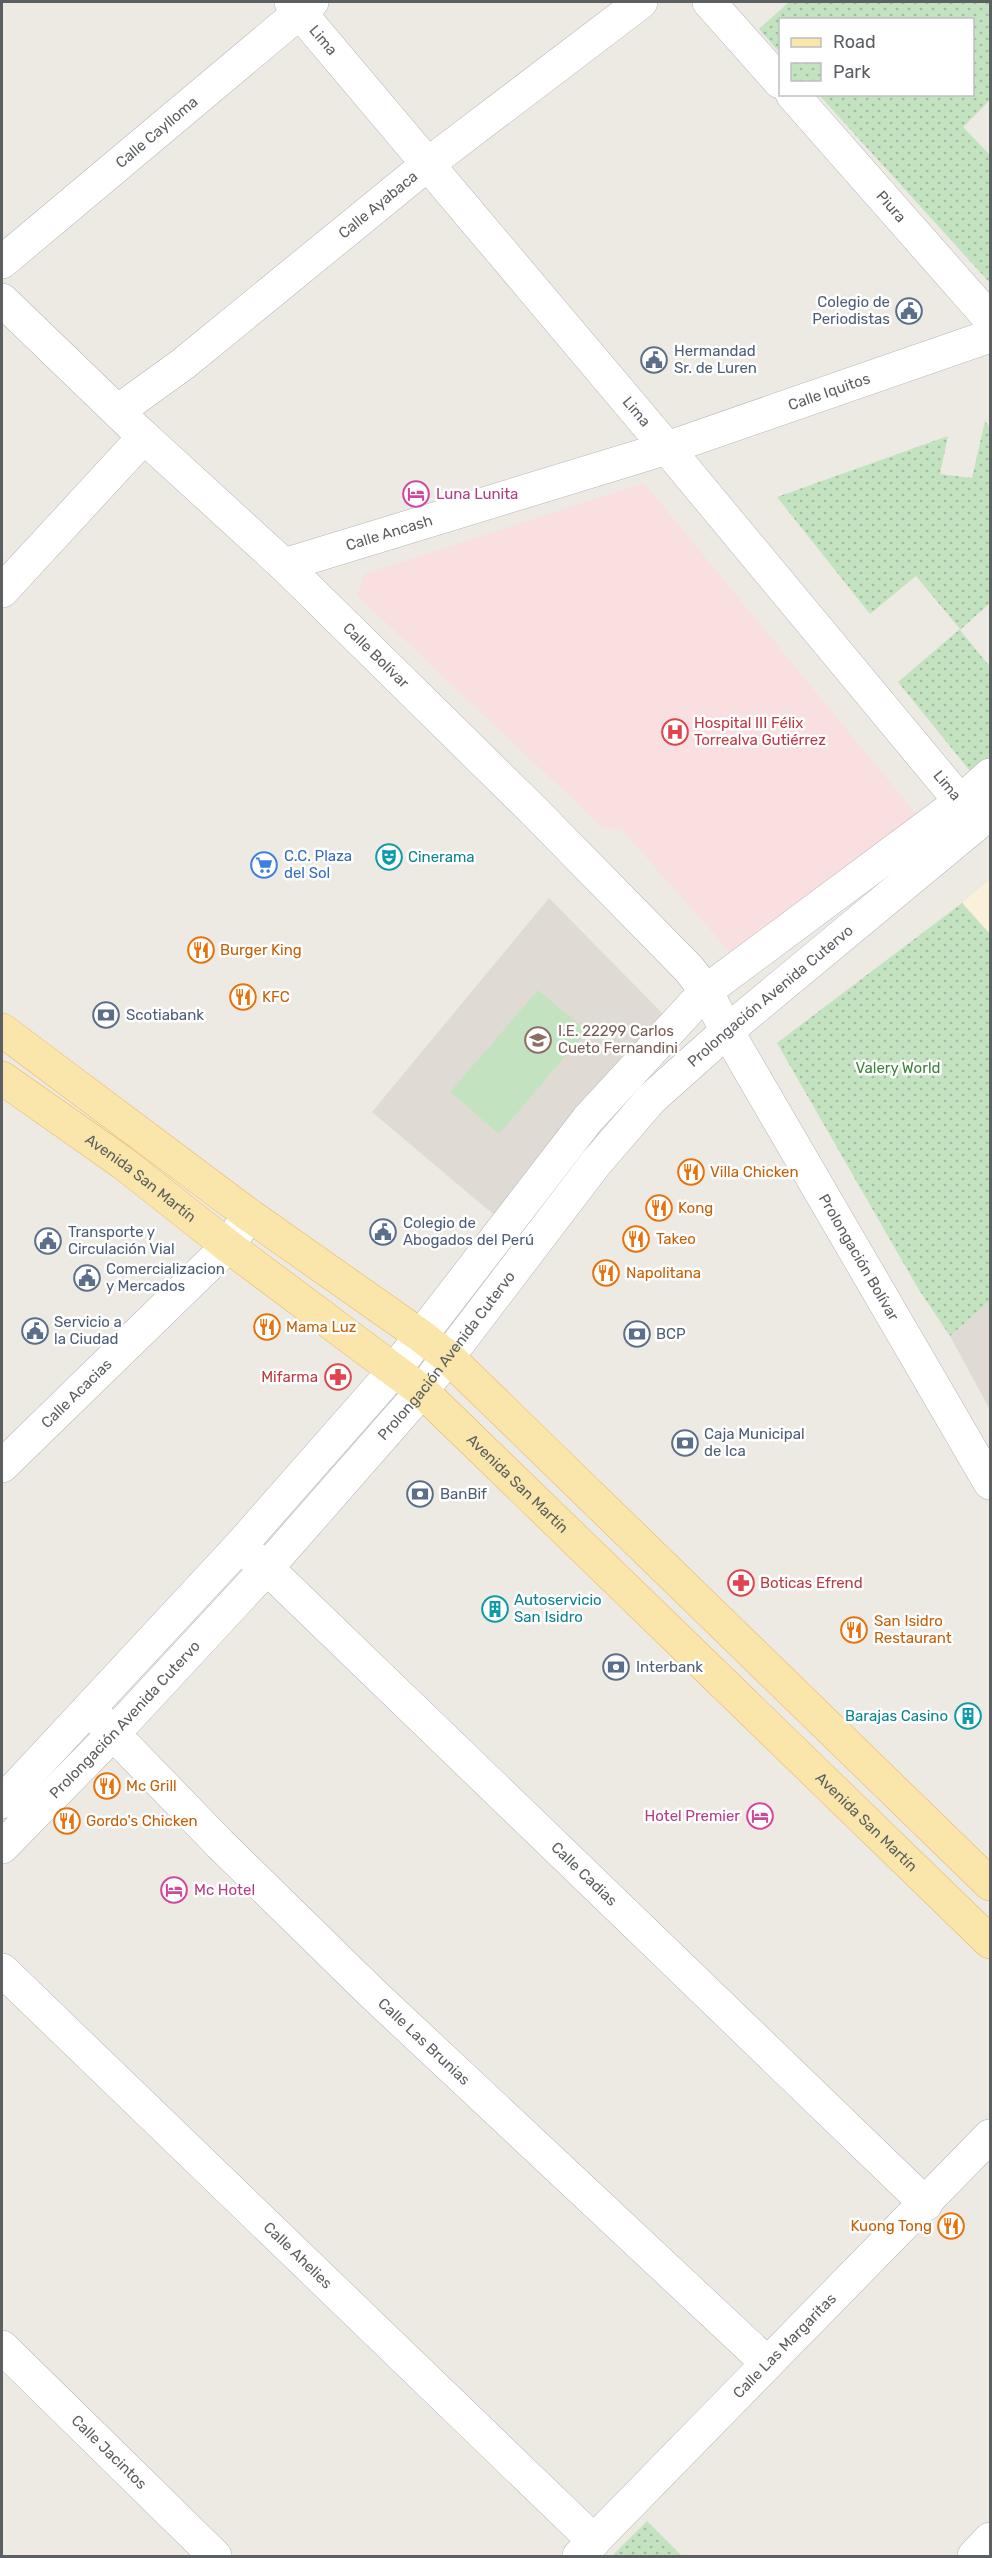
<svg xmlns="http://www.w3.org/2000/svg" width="992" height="2558" viewBox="0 0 992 2558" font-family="Rubik,sans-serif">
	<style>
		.commercial { fill: #fbf0d9 }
		.education { fill: #dfdbd4 }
		.medical { fill: #f9dfdf }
		.park { fill: url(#park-dots) }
		.pitch { fill: #c3e3c0 }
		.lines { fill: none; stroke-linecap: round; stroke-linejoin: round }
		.minor-casing { stroke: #b3b6b9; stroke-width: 34 }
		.major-casing { stroke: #e8b660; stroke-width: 34 }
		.minor { stroke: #fff; stroke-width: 33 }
		.major { stroke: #fae6ab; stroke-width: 33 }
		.labels { text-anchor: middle; stroke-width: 5; stroke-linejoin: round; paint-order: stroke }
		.street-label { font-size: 15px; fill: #5b5f62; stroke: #fff }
		.service-label { font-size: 15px; fill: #4e5e75; stroke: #fff; text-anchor: start }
		.hotel-label { font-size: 15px; fill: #b23c85; stroke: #fff; text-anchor: start }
		.health-label { font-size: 15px; fill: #be3a42; stroke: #fff; text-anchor: start }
		.shop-label { font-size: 15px; fill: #366cbe; stroke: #fff; text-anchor: start }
		.culture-label { font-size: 15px; fill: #0d838f; stroke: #fff; text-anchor: start }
		.food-label { font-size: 15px; fill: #c56008; stroke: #fff; text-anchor: start }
		.education-label { font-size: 15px; fill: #785e54; stroke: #fff; text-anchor: start }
		.park-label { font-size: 15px; fill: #3d823a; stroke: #fff }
	</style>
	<defs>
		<pattern id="park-dots" width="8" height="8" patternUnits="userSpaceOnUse" patternTransform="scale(1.5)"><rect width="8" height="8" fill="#c3e3c0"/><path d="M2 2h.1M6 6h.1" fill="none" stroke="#a1bb9f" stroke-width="1.8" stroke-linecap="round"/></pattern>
	</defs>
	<rect width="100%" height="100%" fill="#edeae3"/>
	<path class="commercial" d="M990,879v55l-28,-31z"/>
	<path class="education" d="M549,898l117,119 -166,203 -128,-108z
		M990,1301v109l-40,-74z"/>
	<path class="medical" d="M644,483l272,331 -178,147 -117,-132 -18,-1 -246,-233 8,-21z"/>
	<path class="park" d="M789,2h201v98l-27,27 27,28v128l-171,-188 153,-1v-74h-192v33l-21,-24z
		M985,421l5,7v175l-30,27 30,37v96l-15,14 -77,-95 62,-53 -44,-53 -46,38 -93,-117 171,-61 -8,38 32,4z
		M962,903l28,31v367l-40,35 -31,-46 -142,-247z
		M647,2521l35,35h-70z"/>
	<path class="pitch" d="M538,990l49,41 -88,103 -49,-42z"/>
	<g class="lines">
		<g class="minor-casing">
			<g id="minor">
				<path id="s1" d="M291,2l376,446 308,371"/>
				<path d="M709,2l71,80"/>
				<path id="s2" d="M792,94l198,225"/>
				<path id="s3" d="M2,262l310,-260"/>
				<path id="s4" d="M2,300l142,137 140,128 251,247 154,157 17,22 21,40 263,452"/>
				<path id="s5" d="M118,411l65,-47 245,-200 213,-162"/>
				<path id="s6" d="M284,565l383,-117 323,-112"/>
				<path d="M2,591l142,-154"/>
				<path id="s7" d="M2,1466l226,-220 21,-31"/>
				<path id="s8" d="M250,1555l17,13 659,636"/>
				<path id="s9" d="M99,1719l121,125 151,148 396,371"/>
				<path d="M2,1802l238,-256 153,-174 195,-253 118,-128 254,-189 30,-27"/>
				<path id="s10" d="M2,1847l112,-114 153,-165 155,-177 173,-227 56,-65 76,-68 263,-218"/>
				<path id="s11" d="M2,1970l592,571"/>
				<path id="s12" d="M2,2347l213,209"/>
				<path id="s13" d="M579,2556l411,-420"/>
				<path d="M974,2556l16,-17"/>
			</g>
		</g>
		<g class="major-casing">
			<g id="major">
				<path d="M2,1030l247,185 172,121 27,21 542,527"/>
				<path id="s14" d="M2,1078l121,85 105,83 194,145 568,551"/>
			</g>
		</g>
		<use href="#minor" class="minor"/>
		<use href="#major" class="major"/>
	</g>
	<defs>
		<g id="civic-ring" transform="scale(1.35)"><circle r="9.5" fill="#fff" stroke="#5c6f8a" stroke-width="1.5"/><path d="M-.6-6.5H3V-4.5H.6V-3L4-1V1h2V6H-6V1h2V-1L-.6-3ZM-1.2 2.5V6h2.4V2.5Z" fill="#5c6f8a"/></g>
		<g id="hotel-ring" transform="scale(1.35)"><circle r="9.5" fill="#fff" stroke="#d1479c" stroke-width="1.5"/><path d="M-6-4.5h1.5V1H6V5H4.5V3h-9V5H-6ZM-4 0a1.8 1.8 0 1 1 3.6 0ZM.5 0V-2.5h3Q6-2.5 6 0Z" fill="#d1479c"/></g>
		<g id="hospital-ring" transform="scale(1.35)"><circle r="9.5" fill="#fff" stroke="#e0444e" stroke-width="1.5"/><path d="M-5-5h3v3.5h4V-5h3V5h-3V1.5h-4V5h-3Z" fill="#e0444e"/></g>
		<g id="theatre-ring" transform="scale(1.35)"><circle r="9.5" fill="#fff" stroke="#0f9aa8" stroke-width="1.5"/><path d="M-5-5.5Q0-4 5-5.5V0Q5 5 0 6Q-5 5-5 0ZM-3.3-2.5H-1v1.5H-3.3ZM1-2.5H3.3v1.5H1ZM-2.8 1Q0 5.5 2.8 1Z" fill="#0f9aa8"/></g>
		<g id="supermarket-ring" transform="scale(1.35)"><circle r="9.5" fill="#fff" stroke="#3f7fe0" stroke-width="1.5"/><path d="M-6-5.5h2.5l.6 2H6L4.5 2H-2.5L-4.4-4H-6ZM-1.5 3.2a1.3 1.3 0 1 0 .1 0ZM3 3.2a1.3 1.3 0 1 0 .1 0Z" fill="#3f7fe0"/></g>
		<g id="restaurant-ring" transform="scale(1.35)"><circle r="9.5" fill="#fff" stroke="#e8710a" stroke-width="1.5"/><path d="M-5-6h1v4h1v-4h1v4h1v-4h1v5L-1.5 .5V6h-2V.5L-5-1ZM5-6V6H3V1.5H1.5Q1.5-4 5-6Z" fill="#e8710a"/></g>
		<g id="bank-ring" transform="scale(1.35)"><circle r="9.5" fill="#fff" stroke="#5c6f8a" stroke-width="1.5"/><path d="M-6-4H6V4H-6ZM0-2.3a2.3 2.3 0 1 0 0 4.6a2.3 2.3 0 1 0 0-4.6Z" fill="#5c6f8a"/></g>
		<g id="school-ring" transform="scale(1.35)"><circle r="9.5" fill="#fff" stroke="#8d6e63" stroke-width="1.5"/><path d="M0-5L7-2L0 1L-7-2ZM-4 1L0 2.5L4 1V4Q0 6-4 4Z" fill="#8d6e63"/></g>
		<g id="pharmacy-ring" transform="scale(1.35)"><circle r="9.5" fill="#fff" stroke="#e0444e" stroke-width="1.5"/><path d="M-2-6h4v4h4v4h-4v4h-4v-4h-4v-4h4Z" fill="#e0444e"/></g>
		<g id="building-ring" transform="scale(1.35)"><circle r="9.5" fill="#fff" stroke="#0f9aa8" stroke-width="1.5"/><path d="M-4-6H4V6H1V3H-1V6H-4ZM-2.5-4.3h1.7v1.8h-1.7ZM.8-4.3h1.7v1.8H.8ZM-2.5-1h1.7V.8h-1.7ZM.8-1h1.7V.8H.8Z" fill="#0f9aa8"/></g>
	</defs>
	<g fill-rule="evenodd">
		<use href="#civic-ring" x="909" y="311"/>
		<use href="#civic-ring" x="654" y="360"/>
		<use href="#hotel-ring" x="416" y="494"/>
		<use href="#hospital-ring" x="675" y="732"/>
		<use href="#theatre-ring" x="389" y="857"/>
		<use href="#supermarket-ring" x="264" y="865"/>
		<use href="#restaurant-ring" x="201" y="950"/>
		<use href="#restaurant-ring" x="243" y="997"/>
		<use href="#bank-ring" x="106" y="1015"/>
		<use href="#school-ring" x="538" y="1040"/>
		<use href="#restaurant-ring" x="691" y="1172"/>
		<use href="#restaurant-ring" x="659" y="1208"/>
		<use href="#civic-ring" x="383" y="1232"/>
		<use href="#restaurant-ring" x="636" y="1239"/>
		<use href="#civic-ring" x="48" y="1241"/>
		<use href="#restaurant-ring" x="606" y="1273"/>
		<use href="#civic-ring" x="87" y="1278"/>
		<use href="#restaurant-ring" x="267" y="1327"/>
		<use href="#civic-ring" x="35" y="1331"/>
		<use href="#bank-ring" x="637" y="1334"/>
		<use href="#pharmacy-ring" x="338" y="1377"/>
		<use href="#bank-ring" x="685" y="1443"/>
		<use href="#bank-ring" x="420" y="1494"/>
		<use href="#pharmacy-ring" x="741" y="1583"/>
		<use href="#building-ring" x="495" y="1609"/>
		<use href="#restaurant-ring" x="854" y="1630"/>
		<use href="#bank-ring" x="616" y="1667"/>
		<use href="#building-ring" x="968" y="1716"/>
		<use href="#restaurant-ring" x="107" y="1786"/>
		<use href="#hotel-ring" x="760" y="1816"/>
		<use href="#restaurant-ring" x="67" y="1821"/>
		<use href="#hotel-ring" x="174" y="1890"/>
		<use href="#restaurant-ring" x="951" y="2226"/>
	</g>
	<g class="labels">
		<g class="street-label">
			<text dy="5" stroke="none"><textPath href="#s1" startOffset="50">Lima</textPath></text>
			<text dy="5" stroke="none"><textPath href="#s3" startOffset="202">Calle Caylloma</textPath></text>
			<text dy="5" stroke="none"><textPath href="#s5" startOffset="332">Calle Ayabaca</textPath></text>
			<text dy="5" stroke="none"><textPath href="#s2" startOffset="150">Piura</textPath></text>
			<text dy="5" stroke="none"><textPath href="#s6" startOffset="572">Calle Iquitos</textPath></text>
			<text dy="5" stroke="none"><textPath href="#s1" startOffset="536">Lima</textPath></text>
			<text dy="5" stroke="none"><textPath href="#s6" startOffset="110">Calle Ancash</textPath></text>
			<text dy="5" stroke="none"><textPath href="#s4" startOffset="516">Calle Bolívar</textPath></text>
			<text dy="5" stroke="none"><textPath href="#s1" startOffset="1022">Lima</textPath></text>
			<text dy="5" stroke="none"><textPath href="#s10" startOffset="1149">Prolongación Avenida Cutervo</textPath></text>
			<text dy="5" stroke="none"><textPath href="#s14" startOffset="171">Avenida San Martín</textPath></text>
			<text dy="5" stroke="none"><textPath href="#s4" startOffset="1294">Prolongación Bolívar</textPath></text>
			<text dy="5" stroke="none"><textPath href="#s10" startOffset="663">Prolongación Avenida Cutervo</textPath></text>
			<text dy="5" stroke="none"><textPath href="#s7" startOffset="104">Calle Acacias</textPath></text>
			<text dy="5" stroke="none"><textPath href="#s14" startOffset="657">Avenida San Martín</textPath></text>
			<text dy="5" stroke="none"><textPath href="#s10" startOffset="177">Prolongación Avenida Cutervo</textPath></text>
			<text dy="5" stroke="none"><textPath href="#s14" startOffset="1143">Avenida San Martín</textPath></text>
			<text dy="5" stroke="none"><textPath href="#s8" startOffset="462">Calle Cadias</textPath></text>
			<text dy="5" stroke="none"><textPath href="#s9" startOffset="458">Calle Las Brunias</textPath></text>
			<text dy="5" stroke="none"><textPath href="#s11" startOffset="411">Calle Ahelies</textPath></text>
			<text dy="5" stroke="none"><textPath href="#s13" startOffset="294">Calle Las Margaritas</textPath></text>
			<text dy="5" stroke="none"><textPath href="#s12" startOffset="150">Calle Jacintos</textPath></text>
		</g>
		<g class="service-label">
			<text x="890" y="307" text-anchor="end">Colegio de<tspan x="890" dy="17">Periodistas</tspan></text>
			<text x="674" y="356">Hermandad<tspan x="674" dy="17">Sr. de Luren</tspan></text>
			<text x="126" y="1020">Scotiabank</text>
			<text x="403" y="1228">Colegio de<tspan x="403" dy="17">Abogados del Perú</tspan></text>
			<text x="68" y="1237">Transporte y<tspan x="68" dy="17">Circulación Vial</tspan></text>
			<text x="106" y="1274">Comercializacion<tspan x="106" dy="17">y Mercados</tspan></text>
			<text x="54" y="1327">Servicio a<tspan x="54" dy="17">la Ciudad</tspan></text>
			<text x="656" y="1339">BCP</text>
			<text x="704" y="1439">Caja Municipal<tspan x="704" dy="17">de Ica</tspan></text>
			<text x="440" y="1499">BanBif</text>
			<text x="636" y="1672">Interbank</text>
		</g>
		<g class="hotel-label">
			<text x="436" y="499">Luna Lunita</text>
			<text x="740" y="1821" text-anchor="end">Hotel Premier</text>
			<text x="194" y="1895">Mc Hotel</text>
		</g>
		<g class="health-label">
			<text x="694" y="728">Hospital III Félix<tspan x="694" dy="17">Torrealva Gutiérrez</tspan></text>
			<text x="318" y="1382" text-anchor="end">Mifarma</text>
			<text x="760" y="1588">Boticas Efrend</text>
		</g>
		<g class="shop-label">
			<text x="284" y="861">C.C. Plaza<tspan x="284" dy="17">del Sol</tspan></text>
		</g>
		<g class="culture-label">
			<text x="408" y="862">Cinerama</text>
			<text x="514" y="1605">Autoservicio<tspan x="514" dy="17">San Isidro</tspan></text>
			<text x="948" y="1721" text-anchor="end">Barajas Casino</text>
		</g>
		<g class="food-label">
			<text x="220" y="955">Burger King</text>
			<text x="262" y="1002">KFC</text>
			<text x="710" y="1177">Villa Chicken</text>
			<text x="678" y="1213">Kong</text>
			<text x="656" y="1244">Takeo</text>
			<text x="626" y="1278">Napolitana</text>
			<text x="286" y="1332">Mama Luz</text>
			<text x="874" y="1626">San Isidro<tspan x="874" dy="17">Restaurant</tspan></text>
			<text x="126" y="1791">Mc Grill</text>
			<text x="86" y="1826">Gordo's Chicken</text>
			<text x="932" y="2231" text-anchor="end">Kuong Tong</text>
		</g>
		<g class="education-label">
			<text x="558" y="1036">I.E. 22299 Carlos<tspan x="558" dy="17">Cueto Fernandini</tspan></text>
		</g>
		<g class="park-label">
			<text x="898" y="1073">Valery World</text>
		</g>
	</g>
	<rect width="992" height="2558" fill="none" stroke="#5b5f62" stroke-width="6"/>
	<rect x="779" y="18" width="195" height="78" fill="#ffffff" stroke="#bdbfc0" stroke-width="1.5"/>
	<rect x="791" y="38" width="30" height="9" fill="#fae6ab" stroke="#bdbfc0" stroke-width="1.5"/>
	<text x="833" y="48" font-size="18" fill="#5b5f62">Road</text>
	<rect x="791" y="63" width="30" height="18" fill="url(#park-dots)" stroke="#bdbfc0" stroke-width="1.5"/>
	<text x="833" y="78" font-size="18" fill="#5b5f62">Park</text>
</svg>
